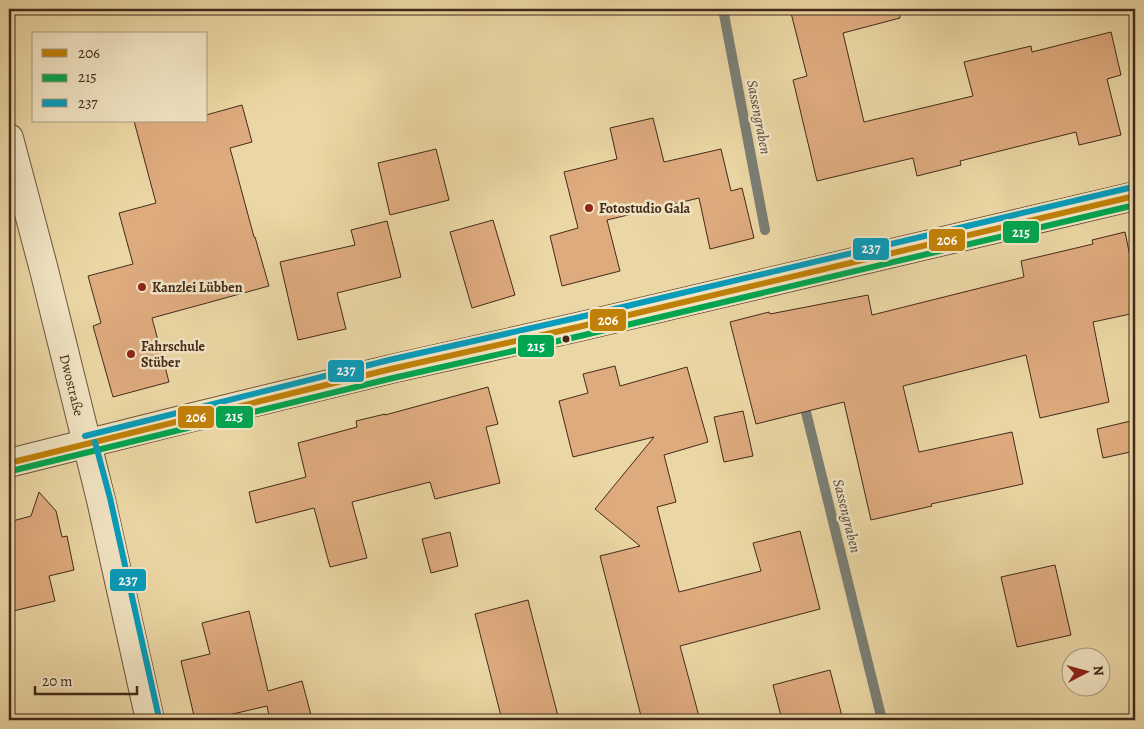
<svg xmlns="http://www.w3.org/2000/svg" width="1144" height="729" viewBox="0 0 1144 729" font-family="Alegreya,serif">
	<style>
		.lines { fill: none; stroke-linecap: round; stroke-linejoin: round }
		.stream { stroke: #7a7f76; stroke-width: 10 }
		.building { fill: #deab7f; stroke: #432a1b }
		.minor-casing { stroke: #6d553e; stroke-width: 30 }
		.minor { stroke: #f2e5c4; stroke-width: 28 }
		.bus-1-casing { stroke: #f2e5c4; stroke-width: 10 }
		.bus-2-casing { stroke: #f2e5c4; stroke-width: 10 }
		.bus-3-casing { stroke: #f2e5c4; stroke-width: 10 }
		.bus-1 { stroke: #c18108; stroke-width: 6 }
		.bus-2 { stroke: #00a651; stroke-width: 6 }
		.bus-3 { stroke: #079cbc; stroke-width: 6 }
		.poi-dot { fill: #8f2418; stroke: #f2e5c4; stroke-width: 2 }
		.bus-dot { fill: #432a1b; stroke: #f2e5c4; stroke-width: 2 }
		.labels { text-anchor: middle; stroke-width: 5; stroke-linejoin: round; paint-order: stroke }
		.poi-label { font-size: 14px; font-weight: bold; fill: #432a1b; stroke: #f2e5c4; text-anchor: start }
		.street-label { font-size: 14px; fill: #432a1b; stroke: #f2e5c4 }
		.water-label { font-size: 15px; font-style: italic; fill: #5a4d41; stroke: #f2e5c4 }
		.line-badge { stroke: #f2e5c4; stroke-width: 2 }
		.badge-label { font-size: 14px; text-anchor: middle; font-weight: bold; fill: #fff }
	</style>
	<rect width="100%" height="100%" fill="#ebd7a5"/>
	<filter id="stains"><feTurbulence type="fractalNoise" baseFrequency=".004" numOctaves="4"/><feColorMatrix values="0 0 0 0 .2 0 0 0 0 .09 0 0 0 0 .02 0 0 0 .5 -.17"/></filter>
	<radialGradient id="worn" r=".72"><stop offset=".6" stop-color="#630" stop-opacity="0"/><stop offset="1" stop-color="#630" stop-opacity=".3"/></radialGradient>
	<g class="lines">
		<path class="stream" d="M723,9l42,221
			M803,400l79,320"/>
	</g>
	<path class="building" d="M790,9h109l1,9 -57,15 21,89 109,-26 -9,-34 67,-16 1,6 79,-20 10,43 -14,4 14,56 -42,10 -3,-13 -116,29 1,4 -44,11 -4,-18 -96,23 -24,-101 14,-4z
		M242,105l10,37 -22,6 24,89h1l14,49 -117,32 17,64 -56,15 -20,-71 8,-3 -13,-47 45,-12 -14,-51 37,-10 -22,-82h72v-6z
		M653,118l11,44 57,-13 10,42 11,-3 12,50 -44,11 -11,-51 -92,22 13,51 -58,15 -12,-50 28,-8 -14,-56 53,-13 -7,-31z
		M436,149l13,51 -59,15 -12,-52z
		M493,220l22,75 -43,13 -22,-76z
		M387,221l14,56 -64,16 9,36 -48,11 -18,-78 75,-17 -4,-15z
		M1125,232l10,48v33l-42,9 16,80 -69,16 -14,-63 -123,31 16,66 93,-20 11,52 -92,20 1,2 -61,14 -27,-118 -88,22 -26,-102 39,-10 1,2 98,-19 4,20 152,-38 -3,-16 72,-17 -1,-4z
		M615,366l5,20 67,-19 21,75 -44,13 12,47 -19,5 22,85 82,-21 -8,-28 47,-12 20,78 -140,37 20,74h-58l-42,-164 40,-10 -45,-37 59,-72 -81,20 -14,-56 29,-8 -5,-19z
		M488,387l10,37 -12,3 14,56 -65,16 -5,-17 -78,20 15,56 -37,9 -16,-59 -58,15 -7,-31 57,-15 -8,-34 59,-16 -1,-6 29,-7v1z
		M743,411l10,45 -29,6 -10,-45z
		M1135,420v31l-32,7 -6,-29z
		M39,492l17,19 6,26 5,-1 7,34 -25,6 6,25 -46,11v-90l22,-6z
		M450,532l8,34 -27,7 -9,-34z
		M1055,565l16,70 -54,12 -16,-70z
		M528,600l31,120h-57l-27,-106z
		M249,611l19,80 34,-10 9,34 -17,5h-24l-3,-14 -60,14h-12l-14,-59 29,-7 -8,-31z
		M830,670l13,50h-61l-9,-35z"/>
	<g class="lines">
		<g class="minor-casing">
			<path id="minor" d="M9,138l35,132 57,230 49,220
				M9,463l176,-44 206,-50 187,-42 557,-131"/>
		</g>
		<use href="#minor" class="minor"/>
		<g class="bus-1-casing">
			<path id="bus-1" d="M9,463l382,-94 187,-42 557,-131"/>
		</g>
		<g class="bus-2-casing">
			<path id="bus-2" d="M11,471l382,-93 187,-42 555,-131"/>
		</g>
		<g class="bus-3-casing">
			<path id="bus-3" d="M85,436l304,-76 187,-42 557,-131
				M95,442l15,56 49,220"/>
		</g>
		<use href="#bus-1" class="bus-1"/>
		<use href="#bus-2" class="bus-2"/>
		<use href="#bus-3" class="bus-3"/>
	</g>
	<g class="poi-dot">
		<circle cx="589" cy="208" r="5"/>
		<circle cx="142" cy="287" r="5"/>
		<circle cx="131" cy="354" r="5"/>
	</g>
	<circle class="bus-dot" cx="566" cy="339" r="4.5"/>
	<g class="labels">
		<g class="poi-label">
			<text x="599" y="213">Fotostudio Gala</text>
			<text x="152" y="292">Kanzlei Lübben</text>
			<text x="141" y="351">Fahrschule<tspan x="141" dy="16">Stüber</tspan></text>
		</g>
		<g class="street-label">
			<text transform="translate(72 385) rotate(76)" y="5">Dwostraße</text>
		</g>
		<g class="water-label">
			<text transform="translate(759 117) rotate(79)" y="5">Sassengraben</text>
			<text transform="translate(847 516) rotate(76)" y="5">Sassengraben</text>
		</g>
	</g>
	<g class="line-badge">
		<rect x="1002" y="220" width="38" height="24" rx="5" fill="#00a651"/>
		<rect x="928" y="228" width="38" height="24" rx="5" fill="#c18108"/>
		<rect x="852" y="237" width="38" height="24" rx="5" fill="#079cbc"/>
		<rect x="589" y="308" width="38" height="24" rx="5" fill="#c18108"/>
		<rect x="517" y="334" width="38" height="24" rx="5" fill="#00a651"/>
		<rect x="327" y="359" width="38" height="24" rx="5" fill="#079cbc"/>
		<rect x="215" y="405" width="39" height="24" rx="5" fill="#00a651"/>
		<rect x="177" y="405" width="38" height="24" rx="5" fill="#c18108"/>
		<rect x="109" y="568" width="38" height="24" rx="5" fill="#079cbc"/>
	</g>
	<g class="badge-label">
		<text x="1021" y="237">215</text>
		<text x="947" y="245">206</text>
		<text x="871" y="253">237</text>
		<text x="608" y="325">206</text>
		<text x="536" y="351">215</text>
		<text x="346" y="375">237</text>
		<text x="234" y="421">215</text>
		<text x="196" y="422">206</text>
		<text x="128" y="585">237</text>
	</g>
	<rect width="1144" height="729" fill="none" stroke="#ebd7a5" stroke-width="30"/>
	<rect x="10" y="10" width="1124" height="709" fill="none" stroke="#432a1b" stroke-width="2.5"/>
	<rect x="15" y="15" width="1114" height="699" fill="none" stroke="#432a1b"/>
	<rect x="32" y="32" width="175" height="90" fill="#f2e5c4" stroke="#ac9a80"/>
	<rect x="42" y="49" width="25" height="8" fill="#c18108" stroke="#ac9a80"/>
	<text x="78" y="58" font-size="15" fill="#432a1b">206</text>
	<rect x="42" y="74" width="25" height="8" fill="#00a651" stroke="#ac9a80"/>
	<text x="78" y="82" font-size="15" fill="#432a1b">215</text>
	<rect x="42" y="99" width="25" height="8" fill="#079cbc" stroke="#ac9a80"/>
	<text x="78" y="108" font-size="15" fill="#432a1b">237</text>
	<g transform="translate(1086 672) rotate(84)"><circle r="24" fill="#f2e5c4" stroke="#ac9a80"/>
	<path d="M0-4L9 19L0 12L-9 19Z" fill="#8f2418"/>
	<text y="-8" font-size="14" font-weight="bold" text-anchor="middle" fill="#432a1b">N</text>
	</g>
	<path d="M35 686v8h102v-8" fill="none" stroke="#432a1b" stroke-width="2.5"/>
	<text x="42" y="686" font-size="15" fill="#432a1b" stroke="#f2e5c4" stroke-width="4" paint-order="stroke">20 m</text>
	<rect width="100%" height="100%" filter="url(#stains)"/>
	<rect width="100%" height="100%" fill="url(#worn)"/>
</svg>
